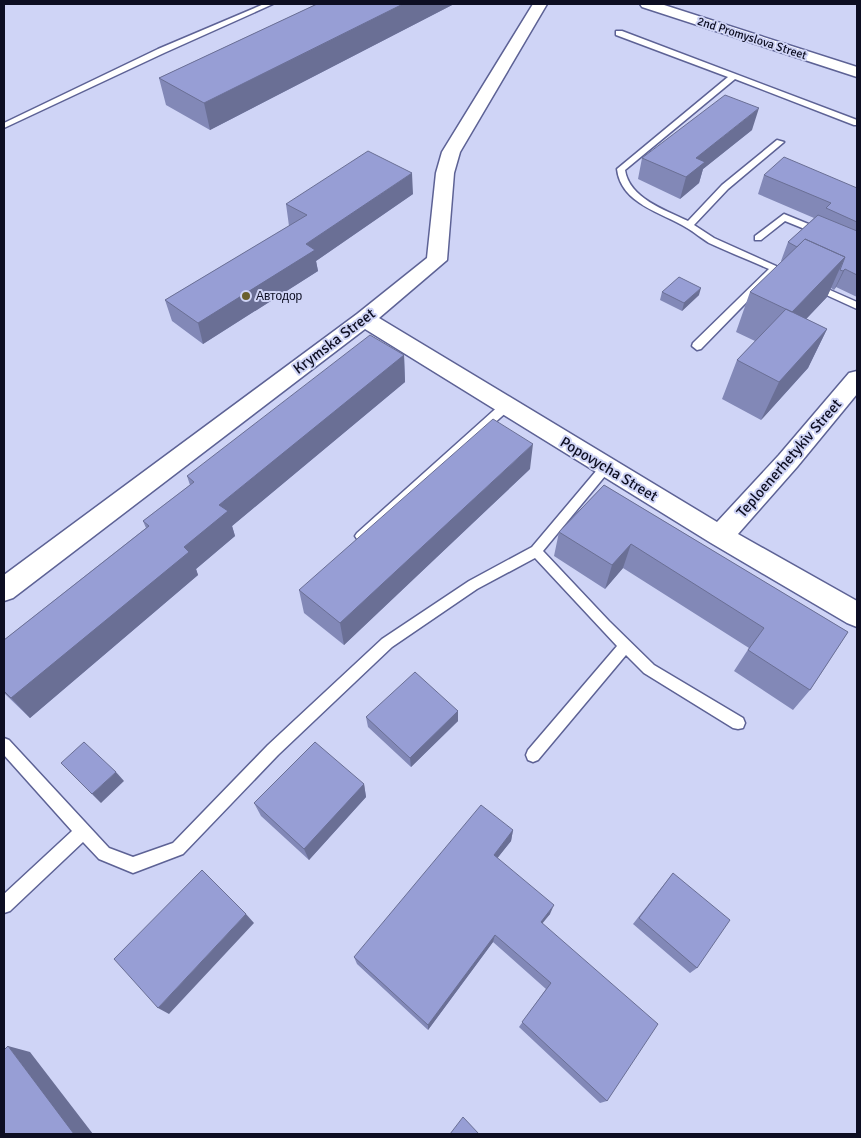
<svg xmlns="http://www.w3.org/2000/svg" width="861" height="1138" viewBox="0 0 861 1138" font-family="Signika,sans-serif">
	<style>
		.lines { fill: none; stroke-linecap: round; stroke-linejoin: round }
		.service-casing { stroke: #5d6295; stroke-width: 3 }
		.minor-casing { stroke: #5d6295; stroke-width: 3 }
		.service { fill: #fff; fill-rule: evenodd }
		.minor { fill: #fff; fill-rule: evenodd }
		.wall { fill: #8288b7 }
		.shaded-wall { fill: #6a6f95 }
		.building { fill: #979ed5; stroke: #6a6f95 }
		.poi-dot { fill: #6a602d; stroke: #cfd4f6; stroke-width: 2 }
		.labels { text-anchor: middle; stroke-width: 4; stroke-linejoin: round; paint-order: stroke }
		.far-street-label { font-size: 12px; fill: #0d0e22; stroke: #cfd4f6 }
		.far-poi-label { font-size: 12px; fill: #0d0e22; stroke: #cfd4f6; text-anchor: start }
		.street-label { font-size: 15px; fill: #0d0e22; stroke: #cfd4f6 }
	</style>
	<rect width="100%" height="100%" fill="#cfd4f6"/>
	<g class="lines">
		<g class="service-casing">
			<path id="service" d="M264,4h9l-109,49 -160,75v-5l154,-74z
				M616,31h6l235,89v5h-3l-119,-46 -110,91c4,28 40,40 63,51l34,-36 55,-45 7,2 -56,47 -34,36 20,13 71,32 -5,3 -4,-1 -75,77 -4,1 -5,-4 1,-3 76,-74c-20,-9 -41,-17 -60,-26 -8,-5 -15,-11 -22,-15 -26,-16 -66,-24 -70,-59l111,-92 -112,-42z
				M784,214l39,16 2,2 -2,2h-6l-32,-13 -24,19h-6v-4z
				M814,283l43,19v7l-46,-21 -2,-2z
				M506,402l5,4 -1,3 -145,130h-8l-2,-3 2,-3 145,-130z
				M606,463l6,4 -2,3 -67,81 66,70 45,44 89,53 2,5 -2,5 -5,1 -5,-1 -89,-55 -18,-18 -88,105 -5,2 -5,-2 -2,-5 2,-5 89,-104 -82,-88 -58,31 -85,58 -114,108 -95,99 -50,19 -34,-14 -16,-17 -73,69 -6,2v-19l68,-63 -68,-76v-17l5,2 100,108 24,9 40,-14 95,-98 114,-106 87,-58 63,-34 70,-83z"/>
		</g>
		<g class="minor-casing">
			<path id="minor" d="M533,4h14l-87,148 -6,21 -7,87 -68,58 338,204 62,-67 70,-82 8,-2v23l-60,73 -59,67 119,67v26l-10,-4 -136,-80 -346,-214 -352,269 -9,3v-26l353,-261 70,-56 9,-85 6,-21z
				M640,4h21l196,63v10l-215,-70z"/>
		</g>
		<use href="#service" class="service"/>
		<use href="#minor" class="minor"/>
	</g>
	<path class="wall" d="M317,4h137l-244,126 -44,-25 -7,-27z
		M752,130l-49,39 -4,14 -19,16 -42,-20 4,-21z
		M764,175l93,13v109l-21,-10 -2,3 -3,-2 -4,9 -21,22 21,10 -19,39 -47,52 -39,-21 15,-39 18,-19 -19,-9 14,-40 32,-31h-1l7,-19 26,-24 -56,-24z
		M413,194l-97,67 2,10 -115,73 -31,-23 -7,-21 124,-74 -3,-22z
		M662,292l37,3 -17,16 -22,-11z
		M404,355l1,27 -173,144 3,10 -39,33 2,6 -168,143 -26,-25v-53l142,-112 -3,-7 47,-36 -3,-9z
		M530,469l-186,176 -40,-32 -5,-23z
		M604,485l244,147 -38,58 -17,20 -59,-39 15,-23 -126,-80 -18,21 -51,-33 5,-24z
		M458,711v10l-47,46 -43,-40 -2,-10z
		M364,784l2,13 -57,63 -48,-44 -7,-13z
		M513,830l-2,11 -14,17 53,56 -8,9 65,178 -7,2 -81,-76 27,-38 -53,-47 -65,88 -71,-66 -3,-7z
		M673,873l24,95 -7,5 -57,-49z"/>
	<path class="shaded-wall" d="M403,4h51l-244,126 -6,-27z
		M759,108l-7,22 -49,39 -4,14 -19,16 6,-22 10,-19z
		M412,173l1,21 -97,67 2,10 -115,73 -5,-21 108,-79z
		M845,257l-18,40 -52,55 17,-40z
		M845,269l-9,18 -2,3 9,-19z
		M701,288l-2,7 -17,16 2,-8z
		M827,329l-19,39 -47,52 18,-38z
		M404,355l1,27 -173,144 3,10 -39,33 2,6 -168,143 -19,-20 173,-151 35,-42z
		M533,444l-3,25 -186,176 -4,-22z
		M631,544l-8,24 -18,21 7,-24z
		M458,711v10l-47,46 -1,-9z
		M116,772l8,9 -23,22 -9,-9z
		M364,784l2,13 -57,63 -5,-11z
		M513,830l-2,11 -19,24 2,-10z
		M554,905l-4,9 -13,16 4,-8z
		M246,914l8,9 -85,91 -11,-6z
		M495,935l-2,7 -65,88v-5z
		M8,1046l22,6 63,82h-20z"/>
	<path class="building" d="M317,4h86l-199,99 -45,-25z
		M725,95l34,13 -63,50 9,4 -19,15 -44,-19z
		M368,151l44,22 -106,71 9,6 -117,73 -33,-23 142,-85 -21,-11z
		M784,157l73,31v34l-31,-14 5,-5 -67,-28z
		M818,215l39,16v44l-12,-6 -2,2 -3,-1 5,-13 -40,-18 -8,8 -9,-5z
		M805,239l40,18 -53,55 -42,-20z
		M679,277l22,11 -17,15 -22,-11z
		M786,309l41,20 -48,53 -42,-22z
		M370,335l34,20 -185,150 9,6 -44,36 5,5 -178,146 -7,-7v-51l145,-114 -6,-5 51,-39 -7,-6z
		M493,419l40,25 -193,179 -41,-33z
		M604,485l244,147 -38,58 -62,-40 16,-22 -133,-84 -19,21 -53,-33z
		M415,672l43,39 -48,47 -44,-41z
		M84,742l32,30 -24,22 -31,-31z
		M315,742l49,42 -60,65 -50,-46z
		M481,805l32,25 -19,25 60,50 -13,17 117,102 -51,77 -85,-79 29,-39 -56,-48 -67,90 -74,-68z
		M202,870l44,44 -88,94 -44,-49z
		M673,873l57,47 -33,48 -58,-50z
		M8,1046l66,88h-70v-84z
		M463,1117l16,17h-29z"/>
	<circle class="poi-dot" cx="246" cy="296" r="5"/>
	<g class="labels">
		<g class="far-street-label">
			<text transform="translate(752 38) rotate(18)" y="4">2nd Promyslova Street</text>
		</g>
		<g class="far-poi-label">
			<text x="256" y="300">Автодор</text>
		</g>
		<g class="street-label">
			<text transform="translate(334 341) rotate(-37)" y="5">Krymska Street</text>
			<text transform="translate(789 458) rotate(-49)" y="5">Teploenerhetykiv Street</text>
			<text transform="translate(609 469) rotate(31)" y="5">Popovycha Street</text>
		</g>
	</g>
	<rect width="861" height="1138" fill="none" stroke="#0d0e22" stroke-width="10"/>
</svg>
